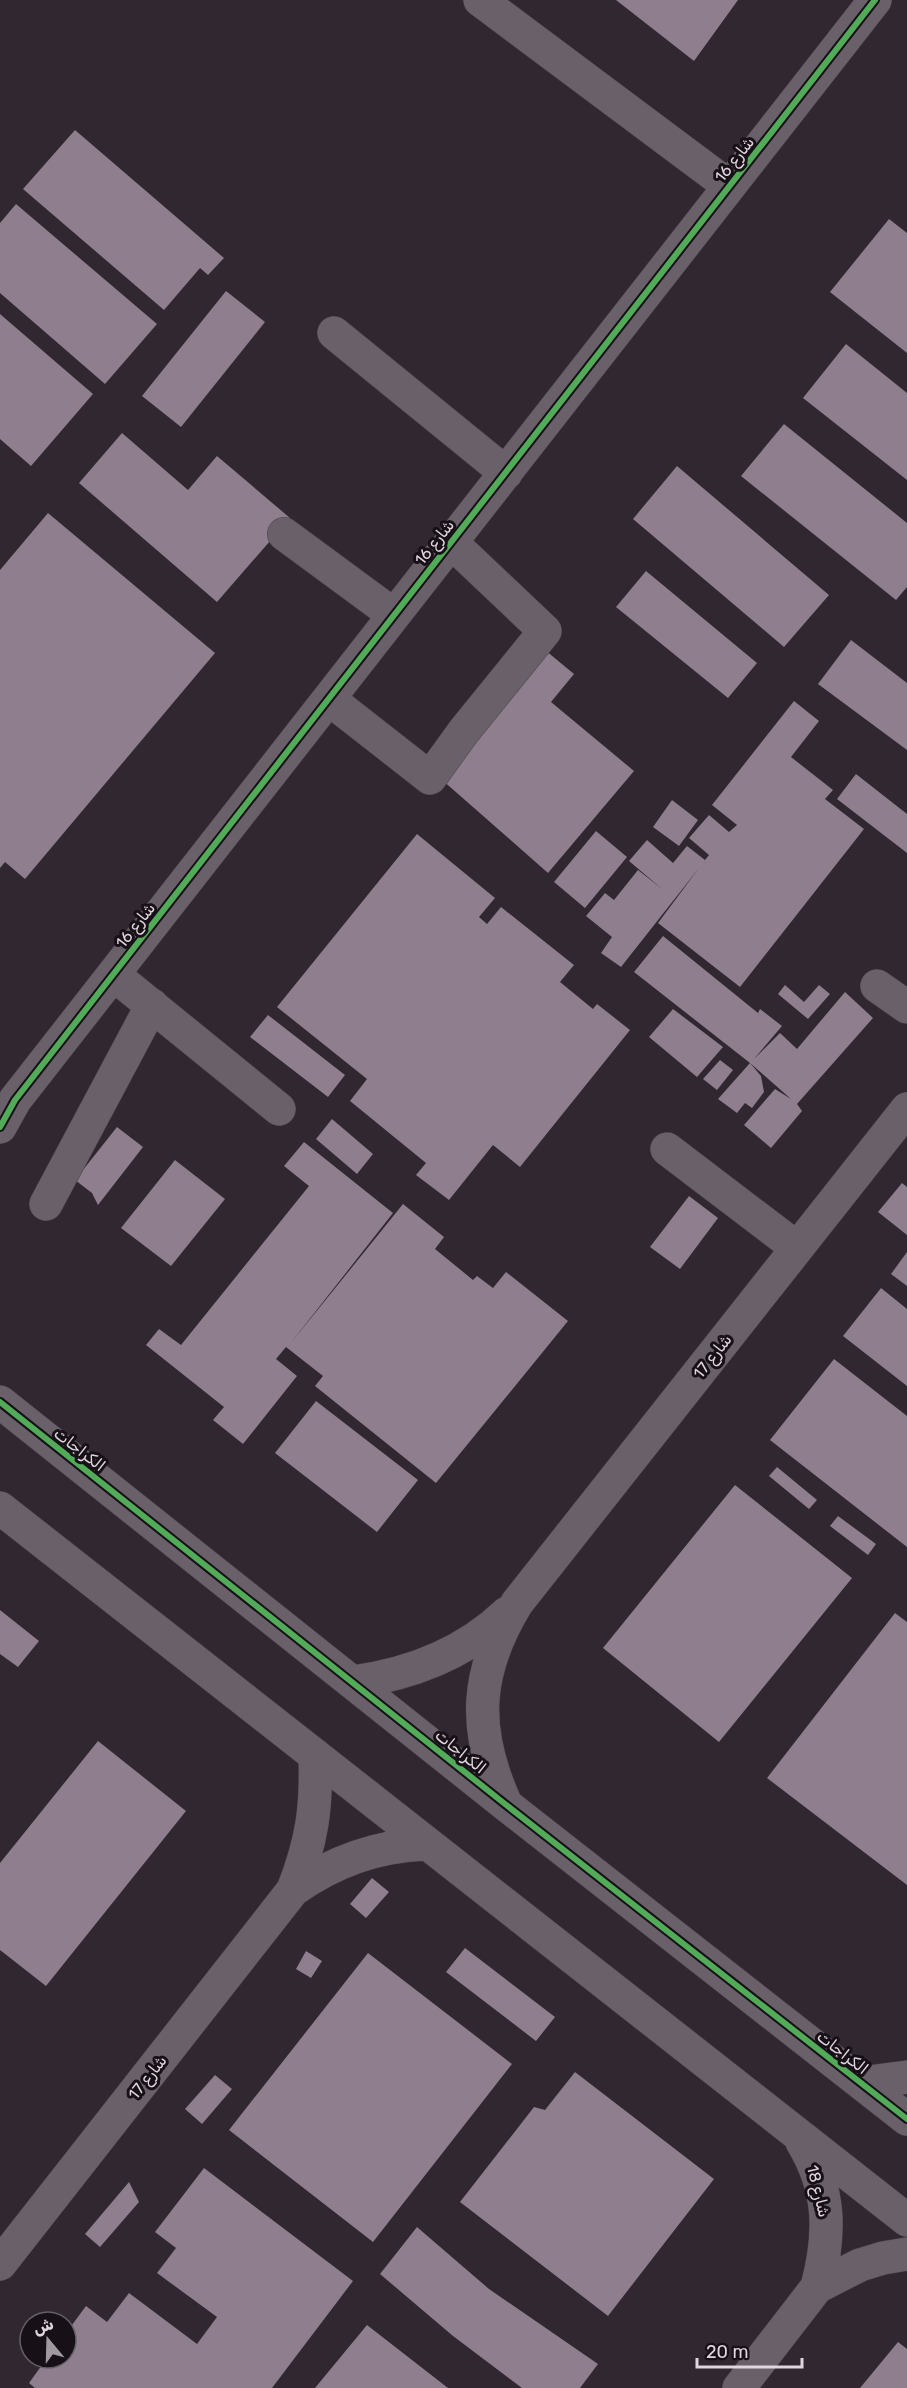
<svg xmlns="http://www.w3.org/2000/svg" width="907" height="2388" viewBox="0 0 907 2388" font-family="Rubik,Cairo,sans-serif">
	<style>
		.building { fill: #8e7e8e }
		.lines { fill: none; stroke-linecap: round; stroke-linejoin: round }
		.minor-casing { stroke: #4b444b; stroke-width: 34 }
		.minor { stroke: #696069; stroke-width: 33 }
		.cycleway-casing { stroke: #171017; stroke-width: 10 }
		.cycleway { stroke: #51ab58; stroke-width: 6 }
		.labels { text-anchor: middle; stroke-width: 6; stroke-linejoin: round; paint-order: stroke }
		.street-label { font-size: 16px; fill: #e0d5df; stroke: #171017 }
	</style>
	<rect width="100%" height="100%" fill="#302730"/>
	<path class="building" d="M616,0h122l-44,61z
		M75,130l149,128 -16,17 -8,-7 -36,42 -141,-121z
		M16,204l141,120 -52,60 -105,-91v-70z
		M889,219l18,14v120l-77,-61z
		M226,291l39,31 -84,105 -39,-31z
		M0,314l93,80 -62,72 -31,-27z
		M846,344l61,49v87l-104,-82z
		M784,424l123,99v64l-11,13 -155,-124z
		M122,433l66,57 29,-34 73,62 -73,84 -138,-119z
		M677,466l152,129 -45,52 -151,-128z
		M48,513l167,140 -190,226 -20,-17 -5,6v-298z
		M646,571l111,92 -29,35 -112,-91z
		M851,640l56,43v67l-89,-66z
		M545,650l29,24 -23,28 83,69 -86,102 -107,-94z
		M794,701l25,20 -28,36 42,33 -8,9 39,30 -124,158 -82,-64 41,-55 -78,99 -20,-14 11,-16 -26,-21 19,-23 9,7 24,-30 24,19 -33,-28 18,-21 26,23 14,-17 18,14 4,-5 -20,-17 20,-23 20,17 8,-7 -25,-20z
		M856,774l51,40v39l-70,-54z
		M672,800l26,20 -19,26 -26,-19z
		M596,831l31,26 -42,51 -31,-26z
		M417,834l78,64 -16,19 8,7 14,-17 73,58 -14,17 33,27 4,-5 33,26 -110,137 -27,-22 -44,55 -33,-25 10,-12 -76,-62 17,-22 -90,-72z
		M663,936l95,77 2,-4 22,17 -28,33 26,-26 17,16 48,-57 28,26 -76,86 5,7 -31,37 -27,-23 31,-36 16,10 -41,-36 11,13 3,16 -12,16 -7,-5 -8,10 -19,-14 32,-36 -116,-91z
		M785,985l19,17 15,-17 11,9 -22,25 -30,-25z
		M673,1009l50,38 -26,30 -48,-40z
		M268,1015l77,60 -17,22 -78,-60z
		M720,1060l13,10 -16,20 -14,-11z
		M332,1119l41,35 -16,20 -41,-35z
		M117,1127l26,20 -45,58 -6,-12 -17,-13z
		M304,1142l89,71 -103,131 113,-140 41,33 -9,12 38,31 4,-4 16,12 13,-16 62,49 -132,162 -121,-97 8,-10 -37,-29 -10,12 21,17 -54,68 -30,-24 11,-13 -78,-62 13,-16 22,16 128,-159 -25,-20z
		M175,1160l50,39 -54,67 -50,-38z
		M902,1183l5,4v48l-29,-23z
		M689,1196l29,22 -38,51 -30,-22z
		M907,1252v34l-16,-12z
		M881,1288l26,21v77l-64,-50z
		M834,1359l73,57v131l-137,-107z
		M316,1401l102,79 -41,52 -102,-79z
		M777,1467l40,33 -8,9 -40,-33z
		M735,1485l117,93 -133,164 -116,-94z
		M838,1516l38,28 -8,11 -38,-29z
		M0,1610l39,31 -21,26 -18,-13z
		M895,1613l12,9v263l-140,-107z
		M98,1741l88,70 -140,175 -46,-36v-87z
		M372,1878l17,14 -23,26 -16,-14z
		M465,1948l90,69 -19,24 -90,-69z
		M306,1951l16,10 -11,17 -15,-9z
		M368,1953l144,111 -139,178 -144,-112z
		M575,2072l139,107 -106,137 -148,-114 74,-95 11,3z
		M215,2075l17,14 -30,35 -17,-15z
		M204,2168l149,113 -81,107h-237l-6,-5 18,-25h19v-25l20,-27 21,16 22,-29 68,51 20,-27 -60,-44 19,-25 -21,-16z
		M129,2182l10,20 -39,45 -15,-13z
		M417,2227l72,62 109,75 -18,24h-58l-69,-52 -73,-62z
		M367,2325l81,63h-133z
		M898,2342l9,7v39h-47z"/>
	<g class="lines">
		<g class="minor-casing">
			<path id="minor" d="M480,0l249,186
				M334,333l172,140
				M284,534l110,81
				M329,699l101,79 34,-47 81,-100 -94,-89
				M114,975l165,134
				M877,986l30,21
				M0,1127l15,-27 860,-1100
				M667,1149l130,99
				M46,1204l106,-199
				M0,1402l505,402 402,315
				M0,1508l907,712
				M353,1682c59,-8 111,-28 154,-69
				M505,1802c-33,-74 -30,-130 12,-199l390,-494
				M293,1890c19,-49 24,-82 22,-135
				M861,2083l46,-6
				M802,2142c29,48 29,92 15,145
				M0,2264l293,-374c41,-29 83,-44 133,-46
				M739,2388l78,-101 43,-22 23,-7 24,-4"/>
		</g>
		<use href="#minor" class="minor"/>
		<g class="cycleway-casing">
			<path id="cycleway" d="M0,1127l15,-27 860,-1100
				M0,1402l505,402 402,315"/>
		</g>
		<use href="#cycleway" class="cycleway"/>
	</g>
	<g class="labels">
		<g class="street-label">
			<text transform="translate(734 159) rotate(-52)" y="6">شارع 16</text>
			<text transform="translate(434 542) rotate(-52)" y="6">شارع 16</text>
			<text transform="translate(135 925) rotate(-52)" y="6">شارع 16</text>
			<text transform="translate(712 1356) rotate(-52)" y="6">شارع 17</text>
			<text transform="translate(80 1449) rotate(38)" y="6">الكراجات</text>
			<text transform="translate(461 1751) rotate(39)" y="6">الكراجات</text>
			<text transform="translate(843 2052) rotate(38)" y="6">الكراجات</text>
			<text transform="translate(147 2077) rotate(-52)" y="6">شارع 17</text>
			<text transform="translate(819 2191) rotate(76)" y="6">شارع 18</text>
		</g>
	</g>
	<g transform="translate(48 2340) rotate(341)"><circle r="28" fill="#171017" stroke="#675f67" stroke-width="1.5"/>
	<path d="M0-4.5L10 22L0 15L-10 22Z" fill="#a298a2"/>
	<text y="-9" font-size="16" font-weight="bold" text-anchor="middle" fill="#e0d5df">ش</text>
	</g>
	<path d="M697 2358v9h105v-9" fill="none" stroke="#e0d5df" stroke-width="3"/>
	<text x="706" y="2358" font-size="18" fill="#e0d5df" stroke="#171017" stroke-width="4.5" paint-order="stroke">20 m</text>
</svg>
